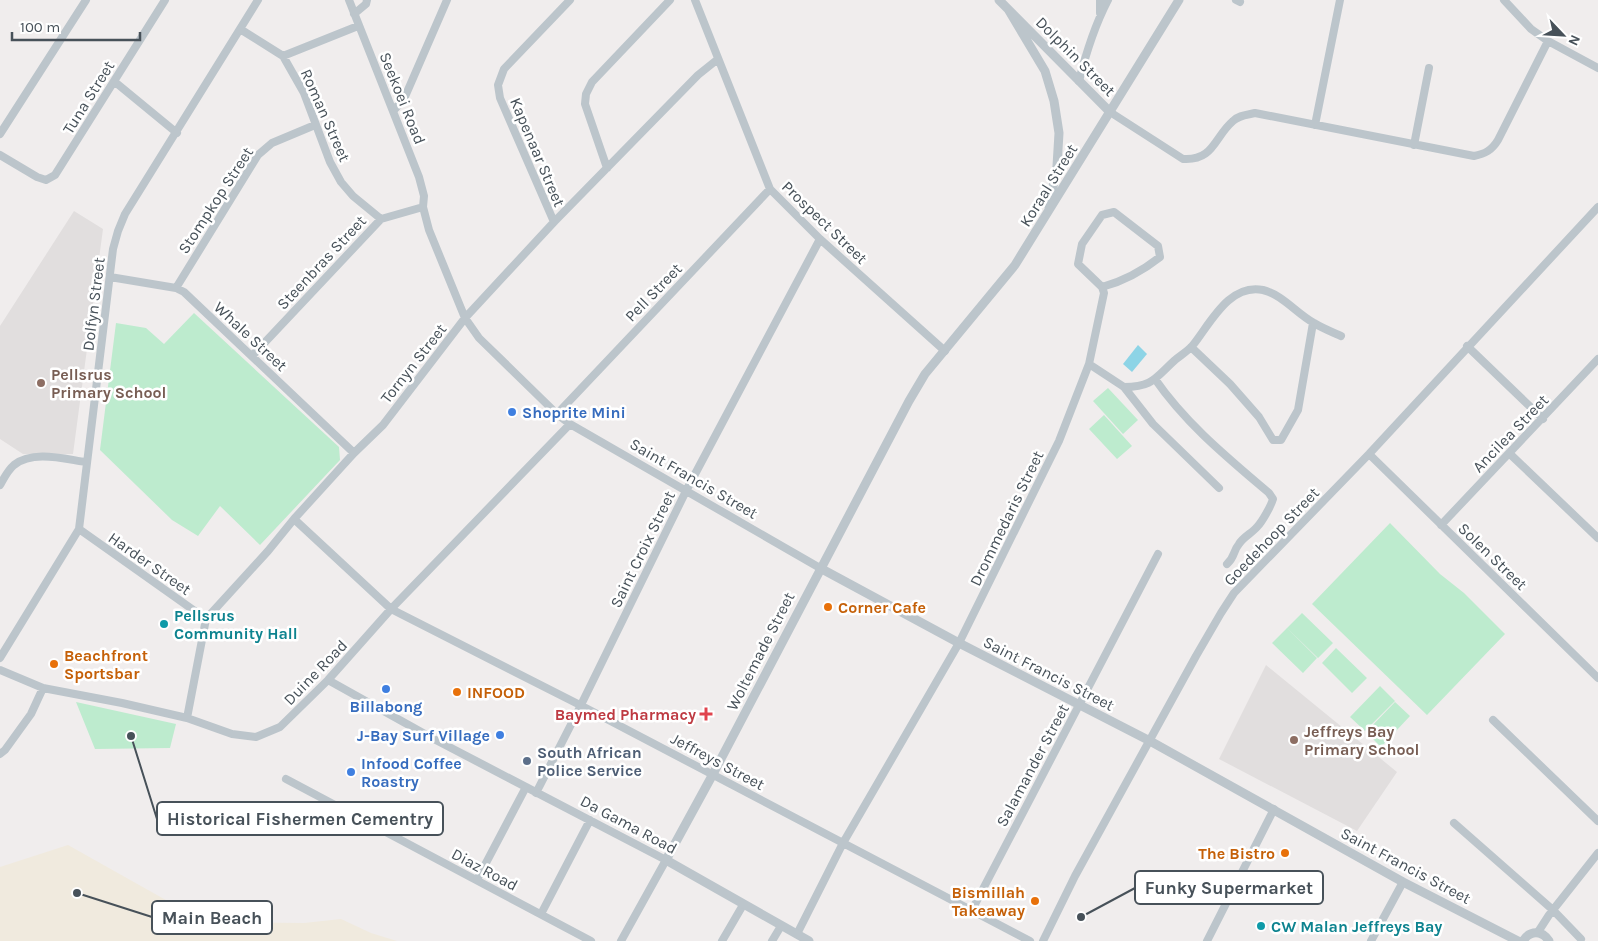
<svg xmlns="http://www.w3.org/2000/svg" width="1598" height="941" viewBox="0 0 1598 941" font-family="Karla,sans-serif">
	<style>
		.education { fill: #e1dede }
		.green { fill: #bdebce }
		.sand { fill: #f0eade }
		.water { fill: #8dd4e6 }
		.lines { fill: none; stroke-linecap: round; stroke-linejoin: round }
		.minor { stroke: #bcc5cb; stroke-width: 8 }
		.tertiary { stroke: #bcc5cb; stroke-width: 9 }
		.education-dot { fill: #8d6e63; stroke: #fff; stroke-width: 2 }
		.shop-dot { fill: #3f7fe0; stroke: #fff; stroke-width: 2 }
		.food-dot { fill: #e8710a; stroke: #fff; stroke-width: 2 }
		.culture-dot { fill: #0f9aa8; stroke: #fff; stroke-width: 2 }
		.health-dot { fill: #e0444e; stroke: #fff; stroke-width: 2 }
		.service-dot { fill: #5c6f8a; stroke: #fff; stroke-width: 2 }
		.labels { text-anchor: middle; stroke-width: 5; stroke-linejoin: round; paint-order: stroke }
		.street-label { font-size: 16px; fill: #475159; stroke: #fff }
		.education-label { font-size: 16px; font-weight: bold; fill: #785e54; stroke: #fff; text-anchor: start }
		.shop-label { font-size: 16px; font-weight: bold; fill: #366cbe; stroke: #fff; text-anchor: start }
		.food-label { font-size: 16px; font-weight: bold; fill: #c56008; stroke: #fff; text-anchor: start }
		.culture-label { font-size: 16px; font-weight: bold; fill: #0d838f; stroke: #fff; text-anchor: start }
		.health-label { font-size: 16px; font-weight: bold; fill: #be3a42; stroke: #fff; text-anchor: end }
		.service-label { font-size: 16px; font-weight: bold; fill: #4e5e75; stroke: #fff; text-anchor: start }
		.leader { fill: none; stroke: #475159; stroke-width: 2 }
		.callout-dot { fill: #475159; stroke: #fff; stroke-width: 2 }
		.callout { fill: #fff; stroke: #475159; stroke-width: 2 }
		.callout-label { font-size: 18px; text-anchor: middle; font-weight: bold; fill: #475159 }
	</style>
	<rect width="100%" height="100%" fill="#f0eded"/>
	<path class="education" d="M74,211l29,18 -30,225h-50l-23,-15v-113z
		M1266,665l131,107 -40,59 -138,-72z"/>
	<path class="green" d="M194,313l145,134 1,13 -80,85 -40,-39 -22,30 -26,-16 -72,-70 16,-127 30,5 18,16z
		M1108,388l30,32 -15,14 -30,-33z
		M1104,415l28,31 -15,13 -28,-30z
		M1390,523l50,51 24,19 41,41 -78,81 -115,-111z
		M1302,613l31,30 -15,15 -31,-30z
		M1287,628l30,30 -14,15 -31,-30z
		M1336,648l31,30 -15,15 -30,-30z
		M1380,686l15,15 -30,30 -15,-14z
		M76,702l100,22 -6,24 -75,1z
		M1395,702l15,14 -29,31 -15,-15z"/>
	<path class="sand" d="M68,845l137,77 99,1 37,-4 30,14 26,8h-397v-74z"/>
	<path class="water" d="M1138,345l9,9 -15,18 -9,-8z"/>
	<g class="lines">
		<path class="minor" d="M349,0l70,177 5,19 -1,11 6,23 36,88 14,20 78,76 13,10 250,144
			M695,0l75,189 50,50 125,112
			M1236,0l4,2
			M1504,0l27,29 17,12 50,27
			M1100,13v-13
			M354,14l12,-10 1,-4
			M240,29l43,27 21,37 26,69 11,20 12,14 28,23
			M283,56l75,-30
			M1079,81c7,-28 16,-56 29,-81
			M115,82l62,51
			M394,110l10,-11 43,-99
			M1110,112l73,47c31,2 31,-22 50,-38 6,-6 14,-6 22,-8l219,43c11,-2 18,-6 24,-16l50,-99
			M1315,125l25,-125
			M0,134l86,-134
			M1414,145l15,-77
			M0,155l37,22 9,3 9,-5 110,-175
			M607,168l-22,-64 1,-10 6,-12 78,-82
			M554,222l-54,-124 -2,-13 6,-16 66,-69
			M110,277l66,11 8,4 170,161
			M176,288l82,-133 14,-12 43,-18
			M1467,346l76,73
			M1191,347l39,37 29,33 14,23h8l17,-30 15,-87
			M252,356l129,-137 42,-12
			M1089,364l35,23 29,37 66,64
			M1155,379c31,45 73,79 114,114l4,6c-2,7 -11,23 -16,28 -5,6 -14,10 -18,17 -6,7 -4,13 -12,20
			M1124,387c29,0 31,-9 51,-27 6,-5 13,-9 18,-15 17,-21 36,-62 70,-55 20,5 33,23 51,33 8,5 18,9 27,13
			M557,414l213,-225
			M1369,454l229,224
			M1510,454l88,84
			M0,485c4,-7 8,-15 14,-20 19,-15 50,-6 72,-3
			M294,519l97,90 189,96 450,236
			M1441,525l157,-166
			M79,529l127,90
			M0,658l79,-129 34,-280 5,-18 7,-17 133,-214
			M0,670l43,18 79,15 65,15 45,16 24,3 24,-10 48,-47 63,-71 179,-185
			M328,680l104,58 234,122 -45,81
			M187,718l19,-99 62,-68 26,-32 60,-66 29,-28 82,-107 89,-96 144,-147 20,-16
			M1493,720l105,101
			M0,754l5,-4 26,-36 12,-26
			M286,779l305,162
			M536,793l43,-84 107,-218 134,-252
			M1454,823l99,87 28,29
			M477,880l49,-93
			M972,910l186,-356
			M541,914l49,-94
			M1538,932l11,-17 49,-62
			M797,934l46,-91 116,-200 100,-202 30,-77 15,-71 -2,-6 -24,-23 4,-20 20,-29 12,-3 44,34 2,11c-19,15 -36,24 -58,30
			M722,941l21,-36
			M772,941l9,-15
			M1043,941l32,-65 121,-220 25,-43 13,-20 135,-139 229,-247
			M1207,941l67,-132
			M1371,941l32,-59"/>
		<path class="tertiary" d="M999,0l111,112
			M1008,9l37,62 9,30 5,32 -2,33 -8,42
			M820,568l139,75 191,98 253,141 115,59
			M809,941l-143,-81 47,-86 196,-373 16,-27 90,-109 164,-265
			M1523,941c7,-11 19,-11 26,0"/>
	</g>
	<g class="education-dot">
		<circle cx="41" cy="383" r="5"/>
		<circle cx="1294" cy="740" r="5"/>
	</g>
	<g class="shop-dot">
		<circle cx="512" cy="412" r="5"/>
		<circle cx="386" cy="689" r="5"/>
		<circle cx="500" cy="735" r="5"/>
		<circle cx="351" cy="772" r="5"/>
	</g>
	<g class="food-dot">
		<circle cx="828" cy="607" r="5"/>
		<circle cx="54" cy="664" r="5"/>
		<circle cx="457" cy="692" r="5"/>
		<circle cx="1285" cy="853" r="5"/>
		<circle cx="1035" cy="901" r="5"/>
	</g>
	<g class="culture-dot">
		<circle cx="164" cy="624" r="5"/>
		<circle cx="1261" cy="926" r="5"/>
	</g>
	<path class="health-dot" d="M703.5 706.5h5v5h5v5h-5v5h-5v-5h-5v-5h5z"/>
	<circle class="service-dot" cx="527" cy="761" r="5"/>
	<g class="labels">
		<g class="street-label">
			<text transform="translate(1076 56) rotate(45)" y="6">Dolphin Street</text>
			<text transform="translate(88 97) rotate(-58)" y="6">Tuna Street</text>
			<text transform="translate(403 98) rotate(68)" y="6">Seekoei Road</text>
			<text transform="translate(326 115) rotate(66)" y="6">Roman Street</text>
			<text transform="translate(538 152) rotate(67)" y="6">Kapenaar Street</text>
			<text transform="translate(1048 185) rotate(-58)" y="6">Koraal Street</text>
			<text transform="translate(215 200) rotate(-57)" y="6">Stompkop Street</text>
			<text transform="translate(825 222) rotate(44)" y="6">Prospect Street</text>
			<text transform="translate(321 262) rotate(-47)" y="6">Steenbras Street</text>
			<text transform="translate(653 292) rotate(-46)" y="6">Pell Street</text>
			<text transform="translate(93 304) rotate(-83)" y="6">Dolfyn Street</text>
			<text transform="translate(251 336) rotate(43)" y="6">Whale Street</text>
			<text transform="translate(413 363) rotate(-52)" y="6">Tornyn Street</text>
			<text transform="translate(1510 433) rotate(-46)" y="6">Ancilea Street</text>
			<text transform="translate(694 478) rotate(30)" y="6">Saint Francis Street</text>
			<text transform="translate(1006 518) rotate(-64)" y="6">Drommedaris Street</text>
			<text transform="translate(1271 536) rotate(-46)" y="6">Goedehoop Street</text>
			<text transform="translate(642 549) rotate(-64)" y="6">Saint Croix Street</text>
			<text transform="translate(1493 556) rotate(44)" y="6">Solen Street</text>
			<text transform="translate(150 563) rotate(35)" y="6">Harder Street</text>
			<text transform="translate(760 651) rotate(-63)" y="6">Woltemade Street</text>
			<text transform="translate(315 672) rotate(-46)" y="6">Duine Road</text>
			<text transform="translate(1049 673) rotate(27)" y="6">Saint Francis Street</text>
			<text transform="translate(718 761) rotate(28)" y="6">Jeffreys Street</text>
			<text transform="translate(1032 765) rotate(-62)" y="6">Salamander Street</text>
			<text transform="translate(629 824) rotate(28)" y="6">Da Gama Road</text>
			<text transform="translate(1406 865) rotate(28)" y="6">Saint Francis Street</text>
			<text transform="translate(485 869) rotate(28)" y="6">Diaz Road</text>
		</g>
		<g class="education-label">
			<text x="51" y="380">Pellsrus<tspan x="51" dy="18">Primary School</tspan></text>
			<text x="1304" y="737">Jeffreys Bay<tspan x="1304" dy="18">Primary School</tspan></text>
		</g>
		<g class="shop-label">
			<text x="522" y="418">Shoprite Mini</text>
			<text x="386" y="712" text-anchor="middle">Billabong</text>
			<text x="490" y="741" text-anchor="end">J-Bay Surf Village</text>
			<text x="361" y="769">Infood Coffee<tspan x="361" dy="18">Roastry</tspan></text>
		</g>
		<g class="food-label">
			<text x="838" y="613">Corner Cafe</text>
			<text x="64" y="661">Beachfront<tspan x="64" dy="18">Sportsbar</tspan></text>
			<text x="467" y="698">INFOOD</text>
			<text x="1275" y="859" text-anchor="end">The Bistro</text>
			<text x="1025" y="898" text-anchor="end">Bismillah<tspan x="1025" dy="18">Takeaway</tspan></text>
		</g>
		<g class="culture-label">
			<text x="174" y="621">Pellsrus<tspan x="174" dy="18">Community Hall</tspan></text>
			<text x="1271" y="932">CW Malan Jeffreys Bay</text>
		</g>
		<g class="health-label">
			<text x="696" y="720">Baymed Pharmacy</text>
		</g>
		<g class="service-label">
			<text x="537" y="758">South African<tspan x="537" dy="18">Police Service</tspan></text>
		</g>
	</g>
	<path class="leader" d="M131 736L157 819M1081 917L1135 888M77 893L152 917"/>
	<g class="callout-dot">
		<circle cx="131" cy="736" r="5"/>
		<circle cx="1081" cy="917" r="5"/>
		<circle cx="77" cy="893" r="5"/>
	</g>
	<g class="callout">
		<rect x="157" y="802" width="286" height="33" rx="5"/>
		<rect x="1135" y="871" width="188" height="33" rx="5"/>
		<rect x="152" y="901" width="120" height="33" rx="5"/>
	</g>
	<g class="callout-label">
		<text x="300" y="825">Historical Fishermen Cementry</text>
		<text x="1229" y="894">Funky Supermarket</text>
		<text x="212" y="924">Main Beach</text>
	</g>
	<g transform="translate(1563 35) rotate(115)" stroke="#ffffff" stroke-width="4" paint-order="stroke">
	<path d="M0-4L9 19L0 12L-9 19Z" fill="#475159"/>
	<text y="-8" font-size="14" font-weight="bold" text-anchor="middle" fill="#475159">N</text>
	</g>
	<path d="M12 32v8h128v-8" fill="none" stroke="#475159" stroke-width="2.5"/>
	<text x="20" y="32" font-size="15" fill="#475159" stroke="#ffffff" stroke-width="4" paint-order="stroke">100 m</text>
</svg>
